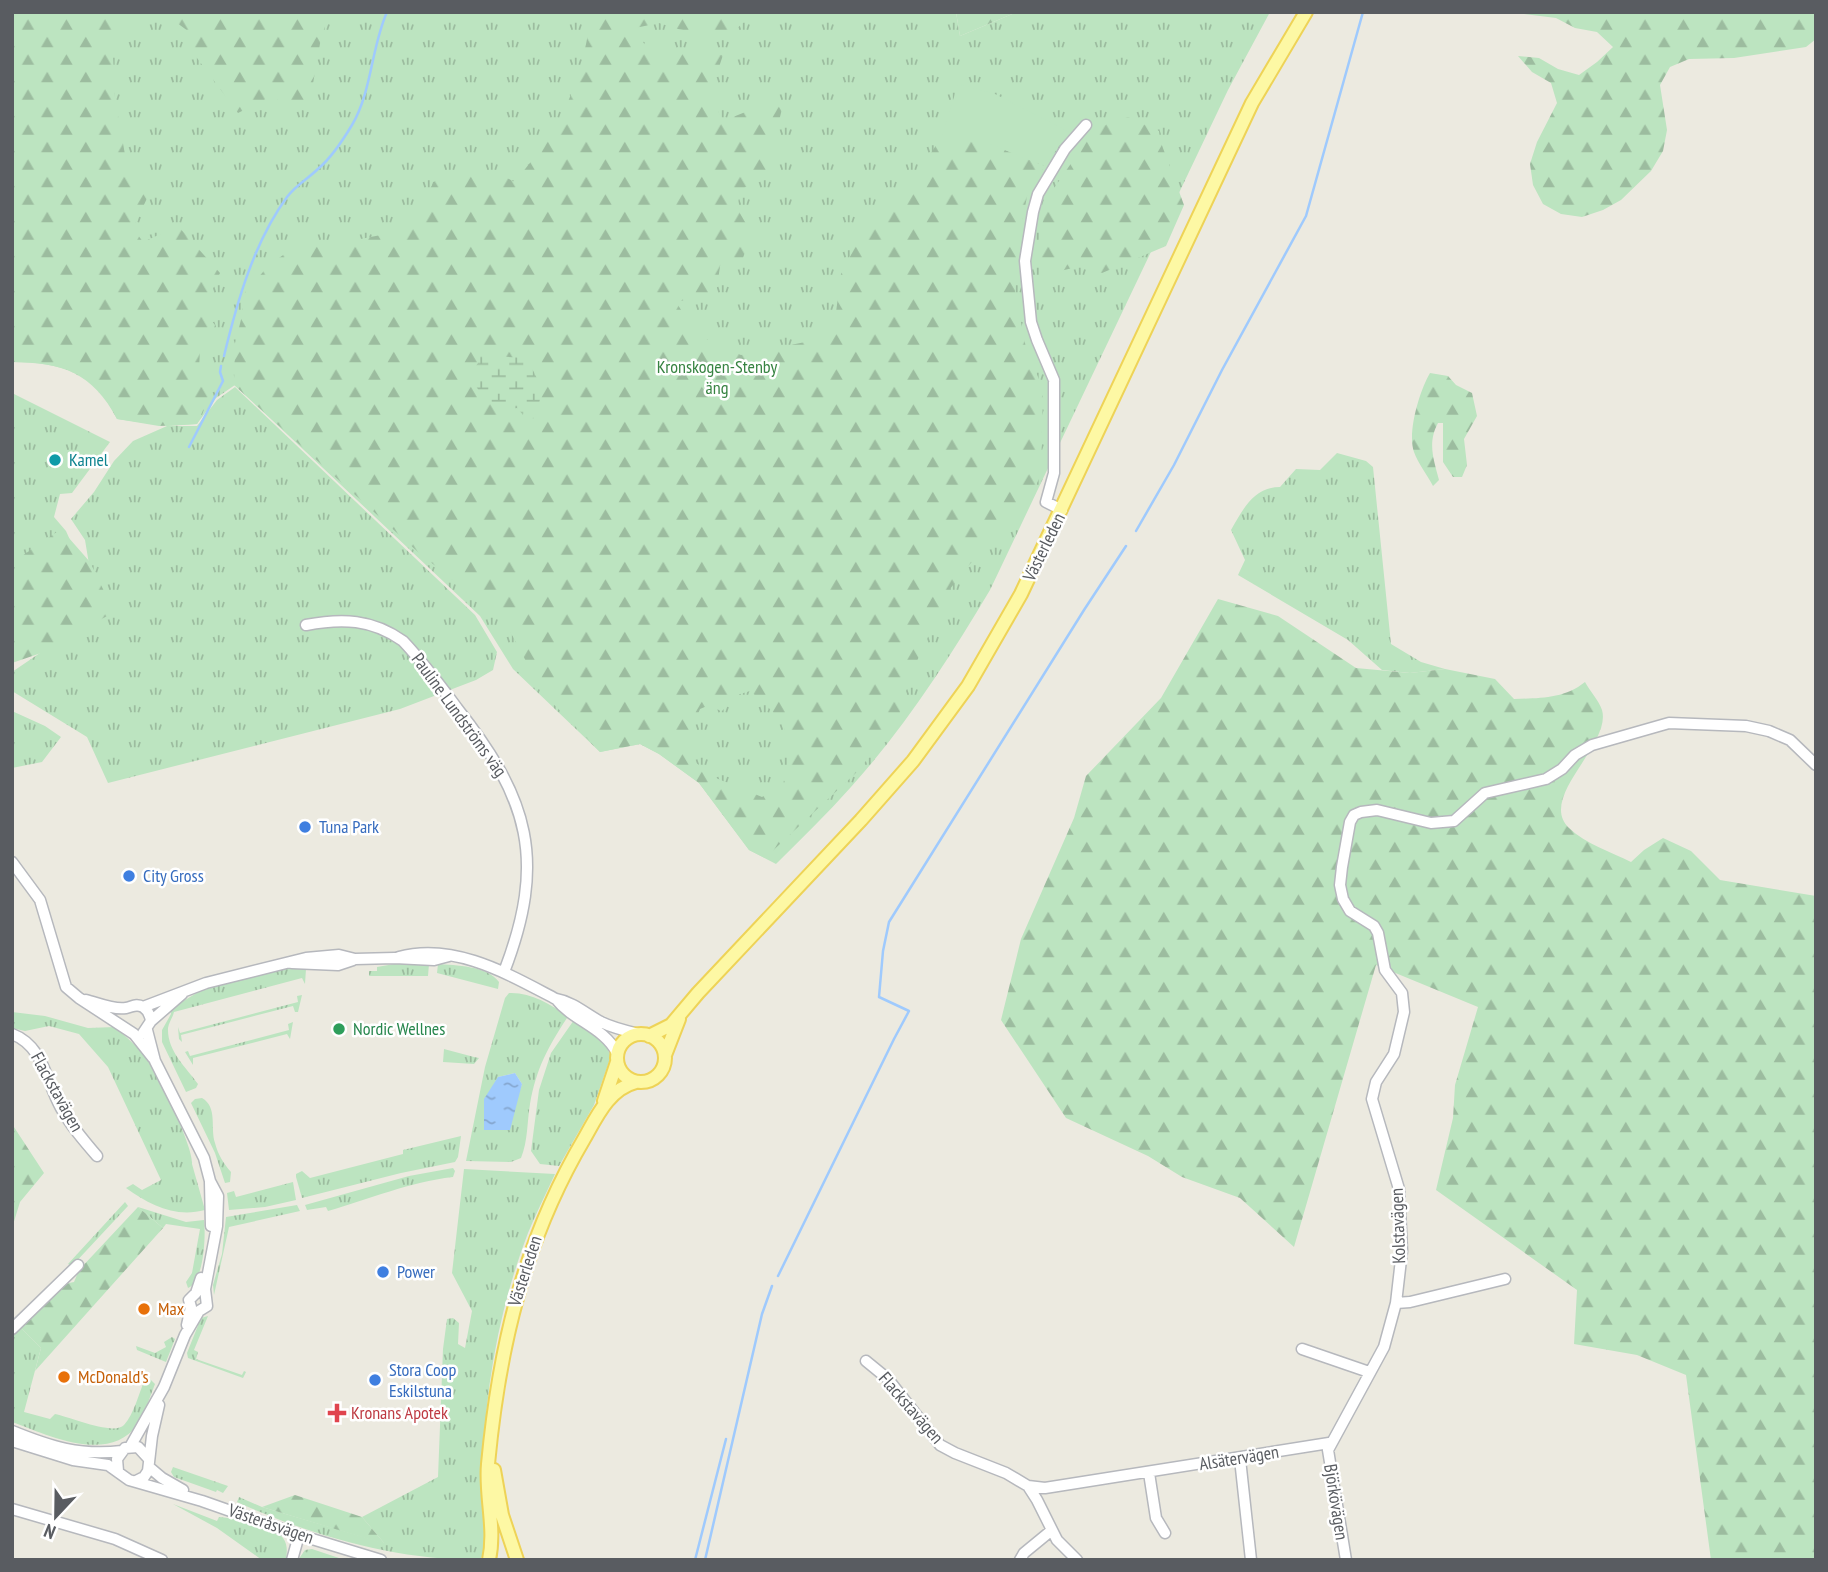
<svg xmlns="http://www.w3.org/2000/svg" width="1828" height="1572" viewBox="0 0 1828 1572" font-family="'PT Sans Narrow',sans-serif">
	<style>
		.grass { fill: url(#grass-tufts); fill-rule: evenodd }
		.forest { fill: url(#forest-firs); fill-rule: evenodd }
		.wetland { fill: url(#wetland-marsh) }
		.garden { fill: #bce4c0 }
		.water { fill: url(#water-ripples) }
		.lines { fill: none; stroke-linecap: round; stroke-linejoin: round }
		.stream { stroke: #9fcafd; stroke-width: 2.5 }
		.minor-casing { stroke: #b6b8bd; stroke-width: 13 }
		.major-casing { stroke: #eed357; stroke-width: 16 }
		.minor { stroke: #fff; stroke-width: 10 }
		.major { stroke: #fdf8a4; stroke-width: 12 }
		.culture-dot { fill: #0f9aa8; stroke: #fff; stroke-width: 2.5 }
		.shop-dot { fill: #3f7fe0; stroke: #fff; stroke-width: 2.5 }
		.leisure-dot { fill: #2e9e5b; stroke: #fff; stroke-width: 2.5 }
		.food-dot { fill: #e8710a; stroke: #fff; stroke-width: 2.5 }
		.health-dot { fill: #e0444e; stroke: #fff; stroke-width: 2.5 }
		.labels { text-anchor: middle; stroke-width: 5; stroke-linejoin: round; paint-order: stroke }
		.park-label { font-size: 18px; fill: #368341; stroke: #fff }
		.culture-label { font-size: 18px; fill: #0d838f; stroke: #fff; text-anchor: start }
		.street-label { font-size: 18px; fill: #595c61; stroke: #fff }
		.shop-label { font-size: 18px; fill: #366cbe; stroke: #fff; text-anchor: start }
		.leisure-label { font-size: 18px; fill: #27864d; stroke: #fff; text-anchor: start }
		.food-label { font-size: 18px; fill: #c56008; stroke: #fff; text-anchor: start }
		.health-label { font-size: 18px; fill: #be3a42; stroke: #fff; text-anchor: start }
	</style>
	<defs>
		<pattern id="grass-tufts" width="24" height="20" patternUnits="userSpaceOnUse" patternTransform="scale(1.75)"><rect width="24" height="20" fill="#bce4c0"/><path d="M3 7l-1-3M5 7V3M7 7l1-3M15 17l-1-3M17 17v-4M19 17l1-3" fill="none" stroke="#9cbc9f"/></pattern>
		<pattern id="forest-firs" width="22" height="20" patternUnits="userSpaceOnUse" patternTransform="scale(1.75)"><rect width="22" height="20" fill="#bce4c0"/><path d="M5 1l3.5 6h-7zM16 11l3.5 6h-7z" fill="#9cbc9f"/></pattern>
		<pattern id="wetland-marsh" width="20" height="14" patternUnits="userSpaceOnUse" patternTransform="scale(1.75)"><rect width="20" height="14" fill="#bce4c0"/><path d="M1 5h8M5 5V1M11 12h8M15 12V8" fill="none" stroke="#9cbc9f"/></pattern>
		<pattern id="water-ripples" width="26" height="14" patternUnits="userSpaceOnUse" patternTransform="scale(1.75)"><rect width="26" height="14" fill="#9fcafd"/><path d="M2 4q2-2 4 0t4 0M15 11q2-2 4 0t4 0" fill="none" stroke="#85a7d0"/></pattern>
	</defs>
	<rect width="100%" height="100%" fill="#eceae0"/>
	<path class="grass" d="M12,12h944l4,24 57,-24h253l-42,78 -238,500c-41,69 -85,137 -139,197 -24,27 -50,52 -75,77l-27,-14 -50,-67 -40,-29 -19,-10 -40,8 -87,-83 -33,-53 -245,-231 -19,13 -19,26 -29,2h29l20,-26 18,-13 240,228 22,37 -4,18 -17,10 -76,29 -292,74 -21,-46 -75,-46v-19l50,-34 28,-68 -5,-30 -14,-21 23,-27 20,-31 19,-20 34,-15 -50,-7c-24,-46 -55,-57 -105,-57z
		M12,393l98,49 -38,51 -12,1 -6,23 12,14 8,18 -62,106z
		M1337,453l29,8 7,6 18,177 30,18 24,7 -35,4 -28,-3 -34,-30 -110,-65 7,-15 -14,-30c12,-21 23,-43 49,-43l16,-18 24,1z
		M12,711l33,15 16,11 -19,25 -30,6z
		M400,963l29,1 -1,12h-59v-5h8v-4z
		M438,964c17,1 50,2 61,18l-1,7 -61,-16z
		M281,969h25l-1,15 -3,-6 -128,34c-1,5 -5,10 -6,16 -1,23 18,39 30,56l-2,4 -10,4 -24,-50v-12l9,-16 -1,-5 30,-18z
		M509,993c22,-1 40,11 58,22v3c-19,29 -31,51 -37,86 -3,18 -2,37 -9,54l-10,4 -45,-1 19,-94 20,-69zM515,1073l7,11 -6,17 -18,-24z
		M302,995l-4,17h-3l-2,-6 -112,29 1,7 -3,-3 -1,-12 2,6 118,-31 -1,-6z
		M12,1012l33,4 43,12 27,-1c12,11 26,22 35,36 10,16 44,85 42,101l13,46c-30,8 -55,-5 -79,-22l7,-4 9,6 19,-10 -53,-113 -29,-33 -30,-8 -24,5 -13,-3z
		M574,1020l29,20 8,16 -17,49 -35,61 -19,-2 -9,-13 8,-61 12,-37z
		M293,1022l-3,17 -3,-5 -94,24v7l-8,-13 3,-1 2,5 99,-26 -1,-6z
		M444,1049l30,8 5,1 -5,6 -31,-2z
		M202,1098c16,9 8,30 13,45 3,12 9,21 16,29l-1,10 -5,1 -10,-30 -24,-50 4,-4z
		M461,1136l-3,21 -3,5 -54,11 -99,25 -6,-21v-3l6,-3 8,7 93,-24v-4z
		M453,1168l2,3 -2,6c-44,5 -83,22 -125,34l-2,-4 -19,3 -2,-5 104,-29z
		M464,1169l91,5c-9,20 -19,39 -27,59 -30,78 -45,164 -45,248 -1,23 3,47 4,70l-8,9c-83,0 -167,-24 -242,-58l2,-5 23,10 122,36 -22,-26 76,-40 5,-128 4,-30 6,-1 6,5 -1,21 7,4 7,-37 -20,-38z
		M293,1182l3,18 -31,7 -36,3 -2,-17 7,-2 2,6z
		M125,1202l3,4 -56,60 -4,-2z
		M297,1205l3,6 -71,16 -15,68 -1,-10 9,-31 4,-37z
		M138,1207l48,15 18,-2c2,16 0,62 -16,68l-2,-6 6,-9 8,-44 -34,-5 -3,4z
		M208,1316l-14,34 4,2 -2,7 46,16 2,-4 2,1 -3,6 -55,-20 -1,-5 14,-35z
		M21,1328l20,20 -17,64 26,7 5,-5c15,3 59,22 69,11 10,-11 15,-32 21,-46h5l5,5c-5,13 -10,28 -17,40 -29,41 -90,11 -126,-2v-86z
		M172,1337l3,2 -9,23 -29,-12 -1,-4 19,7 11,-6 -2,-5z
		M173,1467l55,19 -5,7 -6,-3 -1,2 -42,-15 -3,-5z
		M173,1504l44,17 2,-4c14,1 56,9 64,21 5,7 4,14 3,22h-24l-45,-32z
		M312,1549l33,11h-47l7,-10z"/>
	<path class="forest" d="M12,12h137l-37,22 3,64 12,68 23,26 -17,36 10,14 35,-16 42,47 -16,36 1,4 10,12 -5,15 -10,10 -1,19 12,11 -1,14 -13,30 -38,2 -42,-7c-23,-48 -55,-56 -105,-57z
		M152,12h178l-9,26 -13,74 -38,-15 -32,16 -41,-55 -9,-27 -15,-11z
		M591,12h156l3,4 -23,22 -49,-9 -19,-6 -24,5 11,19 77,8 -13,39 13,27 55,-22 4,10 -17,67 -26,15 -1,19 14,24 -11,29 -20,-3 -5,33 -40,9 16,25 22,18 27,10 84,-17 10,-18 6,-46 28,-56 30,-15 43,-67 48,8 55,22 -17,25 -6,32 -7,69 11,56 17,41 -2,86 -18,36 -56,56 -17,22 -39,85 -13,45 -39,51 -94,88 -16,-8 -50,-67 -40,-29 -19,-10 -40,8 -57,-59 -38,-71 -87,-70 -184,-167 1,-42 8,-31 -2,-15 29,-33 25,-17 30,-1 71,-14 23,-15 6,-20 11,-18c30,-10 50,-13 79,3 12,-16 25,-31 36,-48 22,-34 36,-81 40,-122zM478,364l46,52 -7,-8 -43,-23 -3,-12zM750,691c37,32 47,44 33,93l-21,13 -51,-21 -19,-17 -4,-21 12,-29 7,-3 15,5 15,-16z
		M956,12h61l-57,24z
		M1508,12h308v27l-10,8 -72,11 -45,1 -19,8 -10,18 7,45 -4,21 -12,20 -30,29 -18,10 -21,7 -21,-3 -18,-10 -10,-19 -3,-21 7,-22 20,-39 -6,-20 -19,-11 -14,-16 21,2 19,11 21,6 18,-13 16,-15 -16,-15 -22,-4 -19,-10z
		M1128,117l31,14 1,9 24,65 -18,41 -64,27 -21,-7 -42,10v-39l11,-43 42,-61 15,-9z
		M1430,373l18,3 8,9 16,8 5,23 -13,23 3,26 -5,12h-9l-10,-15v-39h-5c-11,20 -4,37 1,57l-6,6c-6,-11 -15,-23 -19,-34 -7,-20 6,-62 16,-79z
		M61,529l29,33 24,50 -70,40 -32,11v-82l8,-14 2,-11z
		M1218,599l60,17 78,52 54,5 35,-4 50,10 19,20c26,-1 50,0 71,-17 5,9 14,19 17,28 10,35 -65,87 -33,118 17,16 42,24 62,34l13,-12 19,-12 28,13 29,29 96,16v664h-105l-25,-185 -49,-20 -63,-11 3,-54 -141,-100 17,-72 2,-33 23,-78 -102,-42 -82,282 -54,-49 -58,-21 -34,-21 -82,-38 -65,-98 20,-81 53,-121 12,-42 75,-78z
		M12,1124l32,49 -24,29 -8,26z
		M138,1207l25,21 -128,143 6,-23 -20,-20c14,-15 32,-43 53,-46l5,-12z
		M295,1495l67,22 23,27 -123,-37z"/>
	<path class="wetland" d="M480,342l14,14 31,2c15,21 21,37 8,61l-9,-3 -7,-8c-24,6 -40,-14 -46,-35l7,-10 -5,-12z"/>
	<path class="garden" d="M958,84l37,10 74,38 -24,34 -55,-22 -48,-8z"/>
	<path class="water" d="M515,1073l7,11 -12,46h-26v-31l14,-22z"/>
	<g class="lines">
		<path class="stream" d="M224,356c13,-54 30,-114 63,-159 9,-12 22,-19 32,-29 13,-11 24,-28 33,-43 20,-34 19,-77 35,-113
			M189,447l34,-66 -3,-9 1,-6
			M1136,531l38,-66 48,-95 84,-154 57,-204
			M778,1276l116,-237 15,-28 -30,-14 4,-46 6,-29 195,-312 42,-64
			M695,1560l31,-121
			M705,1560l57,-246 10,-28"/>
		<g class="minor-casing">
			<path id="minor" d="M1062,510l-16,-8 8,-29v-93l-17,-40 -6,-18 -6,-61 8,-49 5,-18 27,-45 21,-24
				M306,625c36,-7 66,-6 97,16 20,21 37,44 54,67 72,91 90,152 47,264
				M12,862l28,38 26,87 13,11 55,36 19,24
				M399,957c55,-15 109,17 157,42 17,3 30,15 45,23 12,6 25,9 38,12
				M292,963l46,2 15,-5
				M556,999c17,22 48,28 61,54
				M86,1000c12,3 27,10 40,8 6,-1 10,-5 17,-1 5,3 7,8 8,14l-8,12
				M143,1007l63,-24 100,-25 33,-3 16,4 40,-1 39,2 15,-4
				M151,1021l31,-27
				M12,1034c32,12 34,48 49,74 10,18 23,33 36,48
				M210,1182l1,44
				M1396,1303l14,-1 95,-23
				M187,1325l4,-18 -2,-7 7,-7 5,-15
				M12,1329l66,-64
				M1302,1349l67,23
				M866,1361l22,18 52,66 15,8 51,20 22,13 9,14 20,40 20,20
				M12,1431c39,16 68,25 110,20
				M12,1441l61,19 35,5 21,15 73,21 97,34 82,25
				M130,1447l34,-60 21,-52 14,-24 8,-5 -2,-17 12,-63 1,-30 -8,-15 -6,-23 -49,-97 -8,-31
				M1240,1459l11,101
				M149,1467l13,11 21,12
				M118,1471l-1,-12 8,-11 13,-1 11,12
				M1149,1473l7,45 9,15
				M136,1481l8,-4 4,-6 4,-35 7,-31
				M1028,1486l17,2 284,-45
				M12,1509l103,30 47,21
				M292,1560l7,-25
				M1020,1560l4,-7 28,-23
				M1346,1560l-18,-110 56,-103 12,-44 6,-52 -3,-62 -27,-90 4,-17 18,-28 10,-42 -2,-19 -17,-23 -7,-37 -4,-7 -24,-15 -7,-12 -3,-14 2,-18 8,-45 4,-7 7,-3 16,-2 54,13 23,-2 31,-28 61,-14 16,-10 13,-14 17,-10 77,-22 77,3 23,5 21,9 26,25"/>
		</g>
		<g class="major-casing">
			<path id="major" d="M617 1058a24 24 0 1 1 48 0a24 24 0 1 1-48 0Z
				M649,1036l22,-11 27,-32 163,-173 52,-59 55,-75 53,-92 231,-491 54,-91
				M665,1055l14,-36
				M604,1101l13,-39
				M494,1470l8,45 15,45
				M489,1560c7,-32 -4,-64 -1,-96 11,-117 36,-223 96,-325 13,-23 25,-50 52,-57"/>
		</g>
		<use href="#minor" class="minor"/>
		<use href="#major" class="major"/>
	</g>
	<circle class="culture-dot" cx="55" cy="460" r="7"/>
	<g class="shop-dot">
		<circle cx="305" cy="827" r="7"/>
		<circle cx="129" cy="876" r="7"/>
		<circle cx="383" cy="1272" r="7"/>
		<circle cx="375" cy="1380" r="7"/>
	</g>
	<circle class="leisure-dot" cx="339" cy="1029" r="7"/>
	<g class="food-dot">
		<circle cx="144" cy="1309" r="7"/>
		<circle cx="64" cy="1377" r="7"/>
	</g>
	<path class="health-dot" d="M333.5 1402.5h7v7h7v7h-7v7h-7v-7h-7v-7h7z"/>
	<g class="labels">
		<g class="park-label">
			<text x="717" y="373">Kronskogen-Stenby<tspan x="717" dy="21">äng</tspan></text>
		</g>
		<g class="culture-label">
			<text x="69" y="466">Kamel</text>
		</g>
		<g class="street-label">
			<text transform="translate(1044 547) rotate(-64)" y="6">Västerleden</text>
			<text transform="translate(459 715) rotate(54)" y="6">Pauline Lundströms väg</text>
			<text transform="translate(57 1092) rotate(61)" y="6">Flackstavägen</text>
			<text transform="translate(1398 1226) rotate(-92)" y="6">Kolstavägen</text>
			<text transform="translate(525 1271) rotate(-72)" y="6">Västerleden</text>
			<text transform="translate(911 1408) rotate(49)" y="6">Flackstavägen</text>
			<text transform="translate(1239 1458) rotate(-9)" y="6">Alsätervägen</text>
			<text transform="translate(1336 1502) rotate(81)" y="6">Björkövägen</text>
			<text transform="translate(271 1524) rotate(19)" y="6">Västeråsvägen</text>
		</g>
		<g class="shop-label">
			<text x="319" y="833">Tuna Park</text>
			<text x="143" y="882">City Gross</text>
			<text x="397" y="1278">Power</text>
			<text x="389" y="1376">Stora Coop<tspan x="389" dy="21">Eskilstuna</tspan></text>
		</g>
		<g class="leisure-label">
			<text x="353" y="1035">Nordic Wellnes</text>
		</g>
		<g class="food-label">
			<text x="158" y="1315">Max</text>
			<text x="78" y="1383">McDonald's</text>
		</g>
		<g class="health-label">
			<text x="351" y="1419">Kronans Apotek</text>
		</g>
	</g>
	<rect width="1828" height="1572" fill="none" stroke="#595c61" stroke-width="28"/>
	<g transform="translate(56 1516) rotate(202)" stroke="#ffffff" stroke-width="5" paint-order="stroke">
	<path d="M0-5L12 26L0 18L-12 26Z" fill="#595c61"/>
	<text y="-10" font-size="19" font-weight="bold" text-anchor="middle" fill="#595c61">N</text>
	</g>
</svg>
